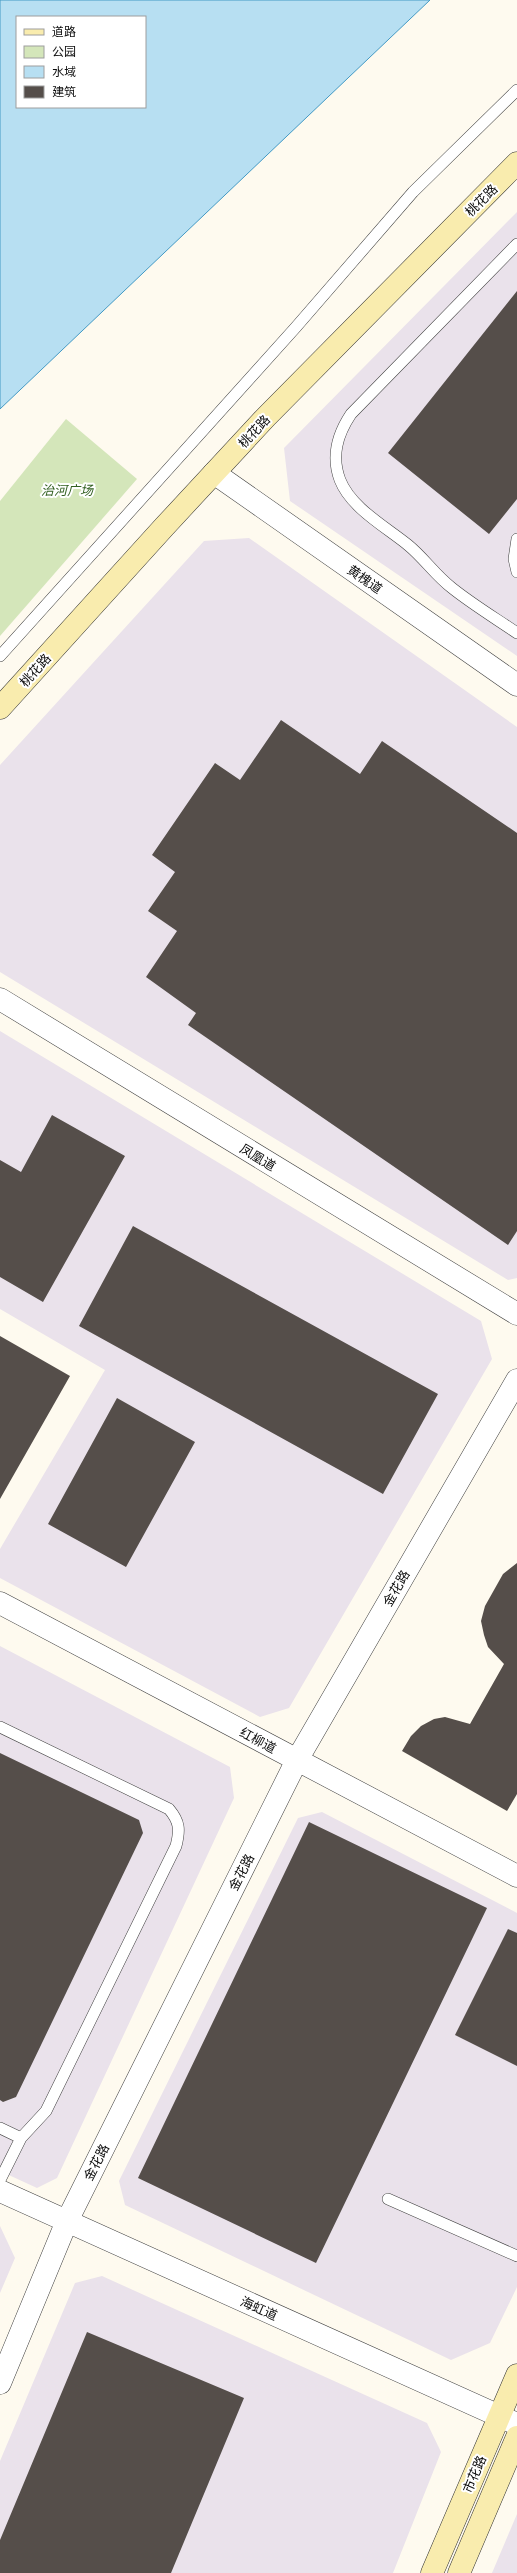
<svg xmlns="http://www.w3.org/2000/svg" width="517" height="2573" viewBox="0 0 517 2573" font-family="'Noto Serif','Noto Sans SC',serif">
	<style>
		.industrial { fill: #eae2eb }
		.green { fill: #d4e6ba }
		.water { fill: #b7dff2; stroke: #4399c4; fill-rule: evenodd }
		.building { fill: #554e4a }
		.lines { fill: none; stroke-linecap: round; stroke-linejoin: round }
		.service-casing { stroke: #404040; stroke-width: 12 }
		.tertiary-casing { stroke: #404040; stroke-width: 23 }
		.secondary-casing { stroke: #2f2f2f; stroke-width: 23 }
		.service { stroke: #fff; stroke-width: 11 }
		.tertiary { stroke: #fff; stroke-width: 22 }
		.secondary { stroke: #f9ecae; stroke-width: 22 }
		.labels { text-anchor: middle; stroke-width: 4; stroke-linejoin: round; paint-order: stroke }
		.street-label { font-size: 13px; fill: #0d0d0d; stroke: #fff }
		.park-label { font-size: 13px; font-style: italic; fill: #336022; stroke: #fff }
	</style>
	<rect width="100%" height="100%" fill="#fefaef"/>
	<path class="industrial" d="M517,212v444l-227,-155 -6,-53z
		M249,538l268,189v551l-9,2 -508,-308v-207l204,-224z
		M0,1031l481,290 11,38 -203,349 -29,9 -260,-139v-29l105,-179 -105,-61z
		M0,1646l230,121 4,31 -177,380 -20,10 -37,-17z
		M322,1812l195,101v374l-27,56 -39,17 -326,-155 -6,-24 179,-363z
		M0,2226l15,32 -15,35z
		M102,2276l325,147 14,29 -48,121h-393v-112l75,-178z
		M517,2514v59h-25z"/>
	<path class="green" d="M66,419l71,60 -137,157v-135z"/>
	<path class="water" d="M0,0h430l-430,409zM17,17h128v90h-128z"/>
	<path class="building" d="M517,291v208l-28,35 -101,-81z
		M281,720l79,54 22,-33 135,92v398l-9,14 -320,-220 8,-12 -50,-36 31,-46 -29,-20 27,-39 -23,-17 63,-92 25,17z
		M52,1115l73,41 -82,146 -43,-25v-117l21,12z
		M133,1226l305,168 -55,100 -304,-168z
		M0,1336l70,40 -70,123z
		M117,1398l78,44 -69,125 -78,-43z
		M517,1563v231l-10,17 -105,-60 9,-15 10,-10 13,-7 11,-2 25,7 34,-60 -16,-17 -4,-12 -3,-14 4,-15 18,-32z
		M0,1753l139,67 4,13 -127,264 -13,5 -3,-2z
		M309,1822l178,86 -171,355 -178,-85z
		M508,1929l9,4v133l-62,-31z
		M87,2332l157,66 -73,175h-171v-33z"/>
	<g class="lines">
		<g class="service-casing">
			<path id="service" d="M517,244l-166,170c-14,21 -20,42 -11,66 11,28 46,47 68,65 16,13 27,30 44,43 20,16 43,30 65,45
				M517,539l-3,20 3,13
				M0,656l296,-329 117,-135 104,-102
				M0,1727l169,82c11,13 11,21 7,37l-130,265 -25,27 -21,42
				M0,2128l21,10
				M388,2199l129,57"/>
		</g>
		<g class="tertiary-casing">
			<path id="tertiary" d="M214,473l303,212
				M0,999l517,315
				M0,1603l517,273
				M0,2191l517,233
				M0,2383l67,-162 230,-461 220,-380"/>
		</g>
		<g class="secondary-casing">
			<path id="secondary" d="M0,708l164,-181 102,-110 251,-254
				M432,2573l85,-198
				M459,2573l58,-136"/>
		</g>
		<use href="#service" class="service"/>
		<use href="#tertiary" class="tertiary"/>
		<use href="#secondary" class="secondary"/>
	</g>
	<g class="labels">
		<g class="street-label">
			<text transform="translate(481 200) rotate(-45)" y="5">桃花路</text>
			<text transform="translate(254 431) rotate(-47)" y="5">桃花路</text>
			<text transform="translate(365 579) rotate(35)" y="5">黄槐道</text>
			<text transform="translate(35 670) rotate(-48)" y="5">桃花路</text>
			<text transform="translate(258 1157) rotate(31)" y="5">凤凰道</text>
			<text transform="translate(396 1588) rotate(-60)" y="5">金花路</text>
			<text transform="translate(258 1740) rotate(28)" y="5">红柳道</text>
			<text transform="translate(241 1872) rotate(-63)" y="5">金花路</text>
			<text transform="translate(96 2162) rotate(-63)" y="5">金花路</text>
			<text transform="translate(259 2308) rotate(24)" y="5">海虹道</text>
			<text transform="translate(474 2474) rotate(-67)" y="5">市花路</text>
		</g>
		<g class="park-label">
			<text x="67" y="495">治河广场</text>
		</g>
	</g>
	<rect x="16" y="16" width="130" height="92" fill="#ffffff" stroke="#9e9e9e"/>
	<rect x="24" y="29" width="20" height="6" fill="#f9ecae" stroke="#9e9e9e"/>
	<text x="52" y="36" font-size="12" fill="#0d0d0d">道路</text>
	<rect x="24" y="46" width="20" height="12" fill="#d4e6ba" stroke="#9e9e9e"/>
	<text x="52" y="56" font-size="12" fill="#0d0d0d">公园</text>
	<rect x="24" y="66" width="20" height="12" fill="#b7dff2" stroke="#9e9e9e"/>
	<text x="52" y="76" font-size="12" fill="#0d0d0d">水域</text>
	<rect x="24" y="86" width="20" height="12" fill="#554e4a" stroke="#9e9e9e"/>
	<text x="52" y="96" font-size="12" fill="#0d0d0d">建筑</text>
</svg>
